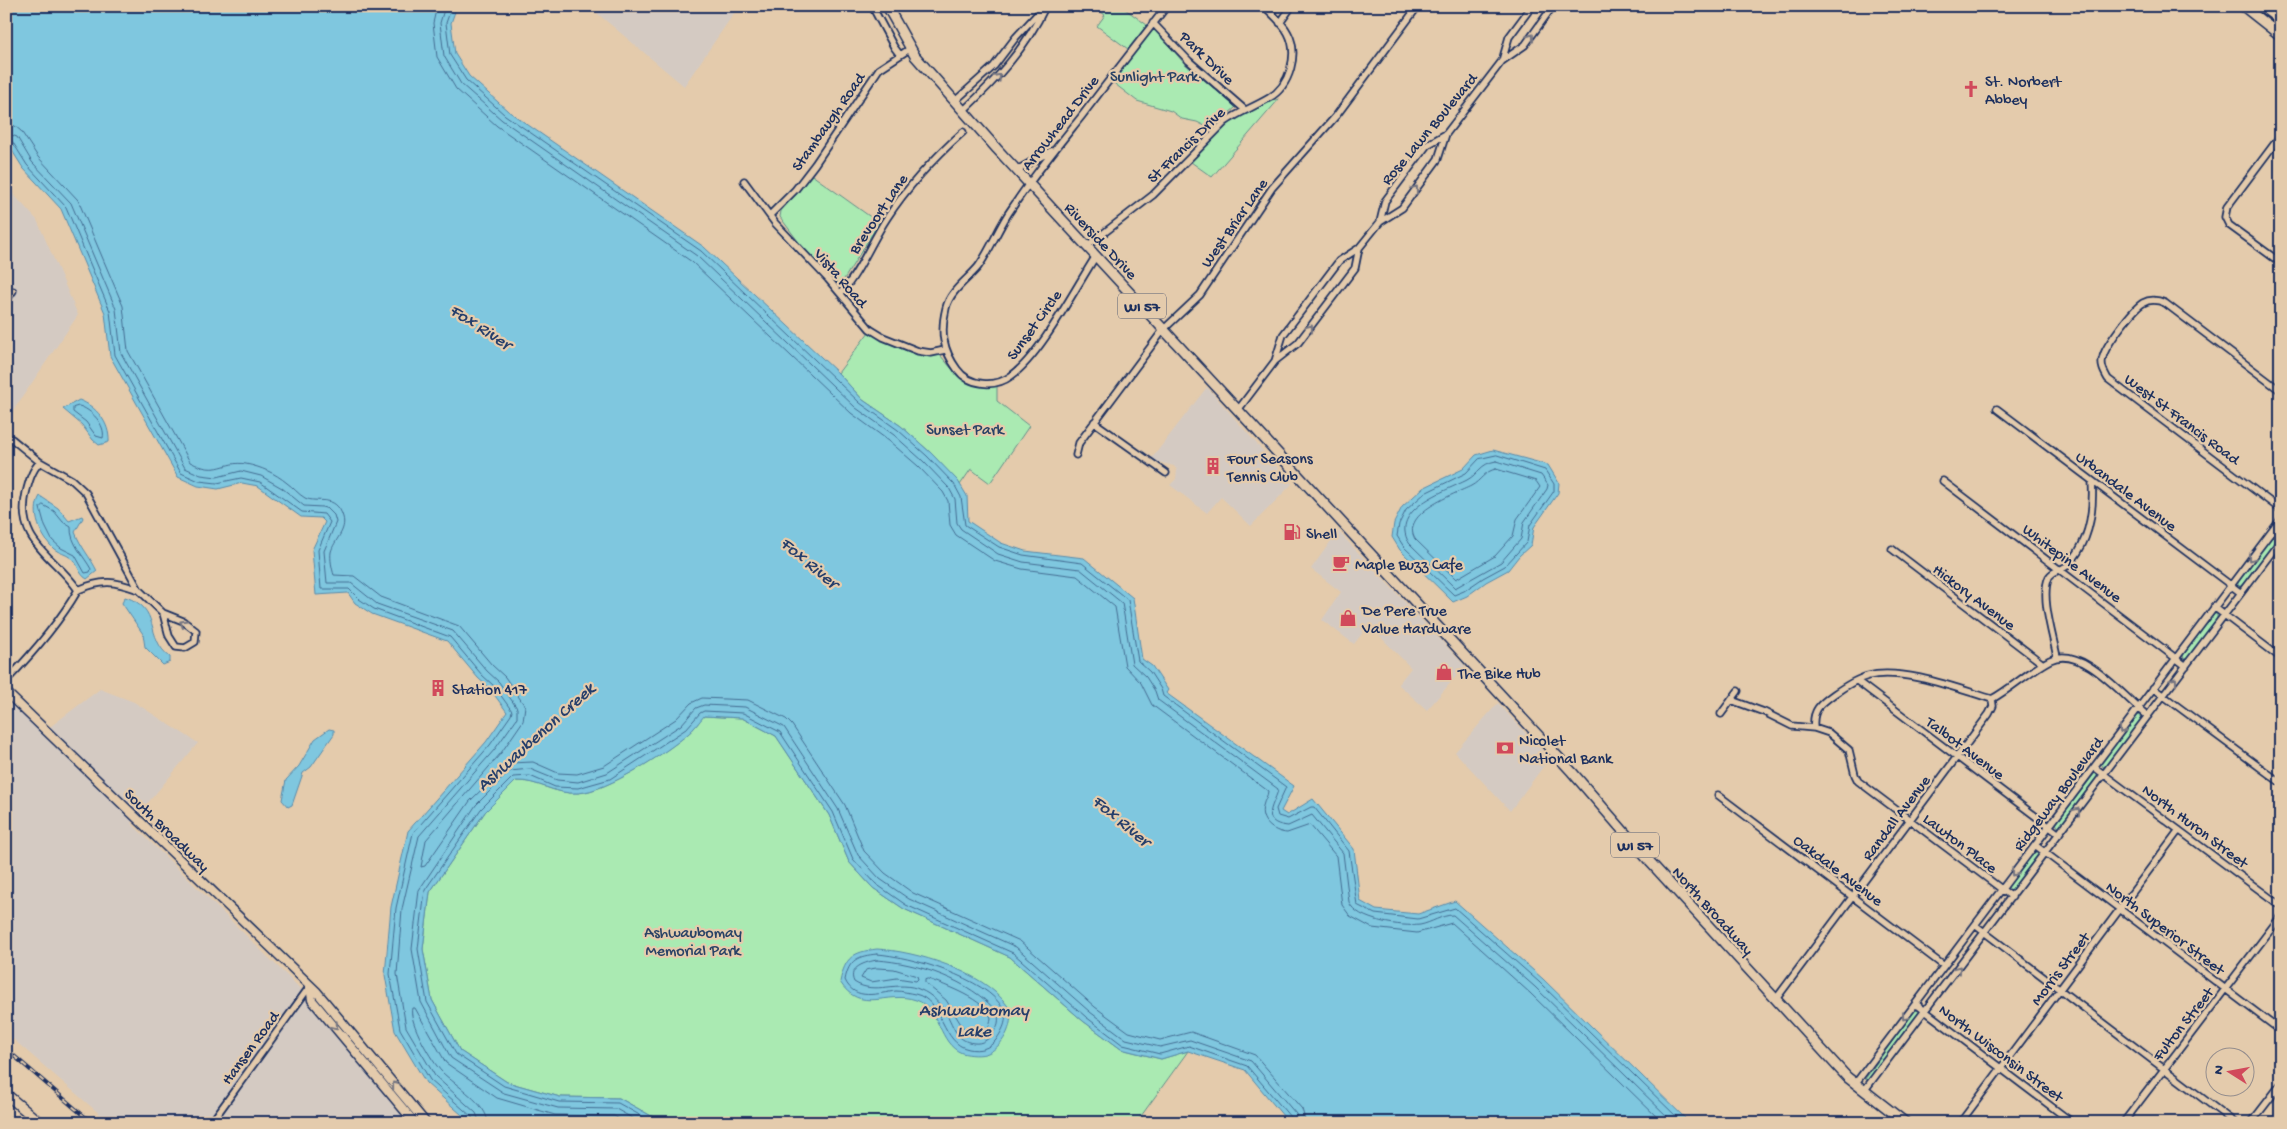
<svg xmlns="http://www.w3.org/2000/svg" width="2287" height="1129" viewBox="0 0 2287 1129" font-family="'Gochi Hand',sans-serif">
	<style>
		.built { fill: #d4cac2 }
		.green { fill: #aaeab2; stroke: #628c88 }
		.water { fill: #7fc7df; stroke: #578aab }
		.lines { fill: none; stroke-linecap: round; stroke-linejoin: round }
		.shore { stroke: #436c92; stroke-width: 1 }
		.minor-casing { stroke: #1b2f5e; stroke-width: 9 }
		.tertiary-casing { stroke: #1b2f5e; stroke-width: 11 }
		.secondary-casing { stroke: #1b2f5e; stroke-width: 12 }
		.primary-casing { stroke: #1b2f5e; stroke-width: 12 }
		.minor { stroke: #e4cbac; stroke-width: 5.5 }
		.tertiary { stroke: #e4cbac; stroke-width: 8 }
		.secondary { stroke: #e4cbac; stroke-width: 9 }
		.primary { stroke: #e4cbac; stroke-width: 9 }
		.rail-casing { stroke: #1b2f5e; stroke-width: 4 }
		.rail { stroke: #e4cbac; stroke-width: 2; stroke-dasharray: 5.5; stroke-linecap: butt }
		.oneway { stroke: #757581 }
		.labels { text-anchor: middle; stroke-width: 4.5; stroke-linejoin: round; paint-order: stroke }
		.shield { fill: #e4cbac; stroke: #575e75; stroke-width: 1 }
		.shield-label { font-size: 15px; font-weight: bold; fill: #1b2f5e }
		.street-label { font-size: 16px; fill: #1b2f5e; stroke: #e4cbac }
		.park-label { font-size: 16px; fill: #294266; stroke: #e4cbac }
		.poi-label { font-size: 16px; fill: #1b2f5e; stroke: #e4cbac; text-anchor: start }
		.water-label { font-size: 18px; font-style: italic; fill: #253e6b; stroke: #e4cbac }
	</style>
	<rect width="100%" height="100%" fill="#e4cbac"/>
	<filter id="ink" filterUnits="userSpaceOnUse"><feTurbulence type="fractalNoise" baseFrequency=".02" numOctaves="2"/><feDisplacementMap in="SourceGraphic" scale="10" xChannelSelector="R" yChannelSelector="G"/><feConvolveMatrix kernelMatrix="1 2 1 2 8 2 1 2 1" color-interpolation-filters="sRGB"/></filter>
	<g filter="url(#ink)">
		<path class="built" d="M595,6h144l-55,80 -86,-72z
			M6,186l31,34 41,95 -72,106z
			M1207,387l85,97 -41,42 -30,-29 -14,16 -37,-28 6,-6 1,-9 -3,-4 -16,-4 -6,-4z
			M1338,531l127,135 -38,44 -29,-26 13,-16 -42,-43 -15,19 -32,-24 19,-28 -30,-23z
			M100,689l34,13 64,41 -67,80 181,177 103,123h-305l-104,-90v-341l40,38z
			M1498,703l51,56 -39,52 -55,-59z"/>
		<path class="green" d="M1093,6h13l4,3 2,-3h9l26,19 -19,24 -31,-23 8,-11z
			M1153,27l31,36 52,44 -25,22 -14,-7 -15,-3 -11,-8 -34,-10 -26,-20z
			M1279,99l-67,78 -21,-15c24,-30 50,-53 88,-63z
			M812,175l67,48 -38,61 -3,-1 -37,-38 -21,-28 1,-6z
			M869,332c21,12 47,27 71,23 19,22 25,32 57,31v15l32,25 -39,57 -19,-14 -11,16 -29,-32 -30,-27 -38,-26 -25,-27z
			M2281,528v6l-40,52h-3v-4l39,-53z
			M2214,614h3v5l-29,39 -4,1 -1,-4z
			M2137,715l4,1 1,2 -36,48 -3,1 -2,-4z
			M703,716l39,2 34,18 53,79 20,47 24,26 31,21 106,48 73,64 38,28 40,10 27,-8 -52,72h-472l-45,-25 -59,-1 -53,-15 -47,-31 -28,-51 -9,-51 7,-57 55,-80 31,-31c22,-1 39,14 62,12 30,-2 87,-40 110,-59 6,-5 11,-12 15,-18z
			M2095,773l3,4 -37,49 -3,1 -2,-4z
			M2034,852l4,1v3l-25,34 -4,-1 -1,-3z
			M1915,1010l4,1v4l-50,65 -4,-1z"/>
		<path class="water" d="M6,6h451l-6,17 4,31 14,22 39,35 196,136 134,126 25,27 38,26 30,27 27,28 9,15 1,25 33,22 24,8 59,7 49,40 9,61 10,7 16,24 -2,3 128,93 -13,25 6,4 26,-16 41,50 6,52 16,9 42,4 37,-13 88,78 147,144h-401l-44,-53 -57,-19 -27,8 -40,-10 -38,-28 -73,-64 -106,-48 -31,-21 -24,-26 -20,-47 -53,-79 -34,-18 -38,-2c-5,6 -10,13 -16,18 -22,19 -80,57 -110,59 -23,2 -40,-13 -62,-12l-31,31 -55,80 -7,57 9,51 28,51 47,31 53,15 59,1 45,25h-193l-45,-40 -31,-52 -10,-56 6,-68 17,-76 78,-89 21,-30 -17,-23 -12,-11 -31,-37 -75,-27 -17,-11 -7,-10 -32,2 -4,-45 13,-28 -4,-4 -20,-1 -43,-31 -16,-3 -24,6 -20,-3 -20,-9 -68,-121 -5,-43 -44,-104 -38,-41 -17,-27z
			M79,400c17,6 31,23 30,42l-10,3 -6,-5 -11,-15 -19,-16z
			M1493,450l55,15 11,18 -1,10 -24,34 -3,18 -12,11 -11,14 -22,12 -19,14 -14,6 -53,-52 -8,-13 2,-14 8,-16 21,-19 40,-19 13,-14z
			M40,496l18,12 11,13 13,-5 1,2 -8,14c5,14 16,26 22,39l-10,8c-9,-5 -8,-15 -16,-21 -5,-4 -12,-5 -17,-9 -13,-12 -24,-36 -14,-53z
			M125,597c37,11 19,40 45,60v5l-7,3 -18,-18 -2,-13 -21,-31z
			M329,729l5,1v4l-23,33 -8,6 -11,32 -4,2 -6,-7 4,-20 13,-14 16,-27z
			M877,949c38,2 106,22 130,56 10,15 -3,41 -19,48 -7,3 -18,2 -26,0 -24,-9 -21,-45 -46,-53 -29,-10 -55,15 -76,-18 5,-25 13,-30 37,-33z"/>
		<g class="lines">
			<path class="shore" d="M437,6l-4,17 4,34 19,32 41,37 195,136 159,151 38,28 29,25 25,26 5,9 2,24 6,10 39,26 27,8 55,7 38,31 10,59 16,17 11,22 116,86c0,5 -4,9 -5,15 -4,15 10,26 24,27l23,-8 26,31 6,49 8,11 22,12 45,5 35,-10 78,70 133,130
				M445,6l-5,17 4,33 17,28 41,36 195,136 159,152 38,27 29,26 26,27 6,11 2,24 4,6 37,25 25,8 57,7 42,34 10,61 14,13 9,14 3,9 120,89c-1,12 -22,34 10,37l24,-11 31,38 6,49c7,19 54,25 71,23 11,-2 22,-10 33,-10l82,72 139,136
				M452,6l-6,17 4,32 16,25 39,35 196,136 159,152 38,27 29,26 27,28 7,13 4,28 34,22 24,8 59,8 46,37 10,61 12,11 11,17 2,7 123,91 -10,22 2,7 10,3 23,-12h3l35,44 8,54 18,9 43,5 37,-11 84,74 144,141
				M6,125l9,1 6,5 17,26 40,43 45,106 5,45 62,111c29,15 33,-2 56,2 15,3 29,9 41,19 6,4 11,11 18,15 12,6 31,-5 38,19 4,14 -9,23 -12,35 -1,7 1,17 3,23l20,1 27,21 78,29 33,39 13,12 20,29 -2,15 -22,32 -75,87 -5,27 4,-1 45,-65 39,-38 24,-1 25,11 19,1 27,-8 72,-47 15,-16 11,-5 46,2 38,19 6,6 53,80 19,46 21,22 28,20 107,48 75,66 34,25 31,8 31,-8 64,23 47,54 4,14
				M6,133l11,4 15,25 39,41 45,106 5,44 64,115 16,7 16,2 24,-6 20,5 21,12 22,18 18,1 6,2 6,6 2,7 -12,29 3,32h24l26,21 76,27 34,40 12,11 18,26v10l-22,31 -76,87 -17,73 -5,65 9,53 29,49 41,37 4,10
				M6,139l6,2 15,24 39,42 44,104 5,44 66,118 18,8 18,2 24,-5 19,4 42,30 22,2 6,8 -12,28 3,39h28l10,10 15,10 76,28 32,38 12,11 18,25 -1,4 -21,30 -77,88 -17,75 -6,66 10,55 30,51 42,37 2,6
				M79,406c12,3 27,19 24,32l-7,-2 -10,-14 -13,-10v-4z
				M1497,455l48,15 9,14v7l-24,34 -3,17 -22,24 -22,12 -19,13 -10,4 -50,-48 -7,-11 2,-12 7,-14 19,-17 41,-20 13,-14z
				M1496,461l45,14 7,10 -1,4 -23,33 -3,17 -20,23 -46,26 -46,-45c-20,-34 37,-52 58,-63 13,-7 12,-16 29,-19z
				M1496,469l40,12 4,6 -23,32 -4,17 -18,20 -39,23 -41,-40c-15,-26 40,-45 56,-53 10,-5 13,-15 25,-17z
				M43,505l11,6 9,11 8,5c-1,16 13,29 20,42l-1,3 -5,1 -10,-18 -14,-7 -9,-8 -7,-14 -5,-18z
				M877,954c31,2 111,24 126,55 6,11 -1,22 -7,31 -7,9 -17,11 -27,9 -28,-5 -25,-49 -54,-55 -6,-1 -13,-3 -19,-3 -18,2 -41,11 -51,-11 4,-21 13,-24 32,-26z
				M877,960c41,3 93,20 120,52 3,9 1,14 -4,21 -5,7 -11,11 -19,10 -20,-2 -20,-19 -30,-33 -6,-8 -13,-16 -23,-20 -23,-11 -46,6 -67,-8 -7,-15 12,-20 23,-22z
				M877,968l17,1 23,7 1,3 -2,2 -19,-3 -26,4 -10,-4 5,-8z
				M928,979c17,6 58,21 63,39 -2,14 -11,21 -24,16l-21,-34 -21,-17v-3z
				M488,1123c-1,-20 -32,-37 -46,-51 -10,-10 -34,-51 -30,-64h3l31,55 51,35 58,17 59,1 12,7
				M641,1123l-25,-14 -58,-1 -54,-15 -53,-35 -30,-56 -9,-53 7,-59 57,-85 34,-34 20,-2 27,11 21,2 29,-9 74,-48 15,-17 8,-3 41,2 39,20 54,82 20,46 22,24 29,20 107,48 74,65 36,27 34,8 30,-7 61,21 45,53 2,9
				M654,1123l-36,-20 -59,-1 -55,-16 -48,-32 -29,-52 -9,-53 7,-59 56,-81 32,-32 17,-1 25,11 23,1 32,-9 76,-50 14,-16 4,-2 39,2 37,19 53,80 20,47 23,25 30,21 107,48 73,64 37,28 37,9 29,-8 58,20 44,52 1,5"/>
			<g class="minor-casing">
				<path id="minor" d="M872,6l22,41 6,8
					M1153,23l36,38 55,48
					M1280,23l12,-17
					M1502,61l23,-16 28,-39
					M955,101l39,-35 22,-29 26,-28
					M963,111c33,-31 63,-63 82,-104
					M2281,135l-54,72 -2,10 4,8 52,38
					M1017,170l34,-19
					M744,181l31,42 53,56 42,50 13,8 35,14 13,2 14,-3
					M770,215l25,-25 20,-26 64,-95 32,-21
					M1380,222l22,-14 36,-49 8,-25
					M1087,246l66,-51 72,-73c14,-10 29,-15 44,-24 21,-12 30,-44 19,-65 -5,-10 -16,-19 -24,-27
					M1096,256c-21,32 -55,99 -85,120 -16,12 -42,10 -54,-7 -14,-19 -17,-37 -11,-61 4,-17 21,-28 32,-41 13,-18 21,-41 34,-59 21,-32 45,-61 69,-91 28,-37 57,-74 86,-111
					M841,293c19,-21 30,-51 46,-75 21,-32 48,-61 76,-86
					M6,301l7,-10
					M1275,361l23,-18 57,-75 4,-20
					M2281,391l-116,-88c-7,-3 -15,-4 -22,0 -10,6 -38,43 -40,54 -3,8 1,15 5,22l173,131
					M1997,409l244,184
					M1238,410l37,-49 8,-26 56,-74 20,-13 21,-26 5,-21 42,-56 19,-11 56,-73 7,-24 23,-31
					M1094,422l72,51
					M12,439l28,23
					M1076,455l3,-12 85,-114 36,-34 72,-107 64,-72 82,-110
					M40,462l32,18 14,13 53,97c-25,-9 -36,-11 -61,0 -22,-33 -63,-47 -52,-97 3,-12 6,-23 14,-31z
					M1943,481l243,185
					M1892,549l151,115
					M139,590l24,23 20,8 13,10 -1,11 -10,6 -9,-1 -7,-11 -6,-23
					M2214,607l67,51
					M2057,657c-4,-21 -17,-61 -8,-80 4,-7 14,-7 19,-12 22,-23 26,-55 24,-84
					M6,681c27,-28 53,-58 72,-91
					M1857,681l202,153
					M2153,688l128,95
					M1731,700l33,12 28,14 22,2 15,5 20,17 6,25 3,6 154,116
					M1721,714l17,-23
					M1814,728c-2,-18 6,-24 20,-34 10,-7 22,-15 34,-18 34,-9 91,13 124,23
					M2094,767l187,139
					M1718,795l226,171
					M2035,845l246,186
					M1975,925l260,198
					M1776,999l213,-285 4,-8 -1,-7c20,-11 37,-28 58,-39 33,-16 74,38 98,56
					M1916,1004l157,119
					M1855,1084l426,-565
					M1864,1091l417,-551
					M211,1123l99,-137
					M1960,1123l219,-293
					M2123,1123l158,-207
					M2251,1123l30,-39"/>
			</g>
			<g class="tertiary-casing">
				<path id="tertiary" d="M6,692l311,300 109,131
					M310,986l2,14 103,123"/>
			</g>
			<g class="secondary-casing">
				<path id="secondary" d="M2243,6l38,30
					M2261,6l20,15
					M6,1094l34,29
					M6,1121l3,2"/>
			</g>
			<g class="primary-casing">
				<path id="primary" d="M887,6l28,50 82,93 575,623 79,91 196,214 59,46"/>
			</g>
			<use href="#minor" class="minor"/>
			<use href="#tertiary" class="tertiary"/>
			<use href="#secondary" class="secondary"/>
			<use href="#primary" class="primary"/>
			<g class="rail-casing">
				<path id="rail" d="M6,1049l86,74"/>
			</g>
			<use href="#rail" class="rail"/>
		</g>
		<defs><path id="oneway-chevron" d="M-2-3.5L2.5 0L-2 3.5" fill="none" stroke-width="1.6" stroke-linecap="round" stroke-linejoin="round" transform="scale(1.25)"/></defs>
		<g class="oneway">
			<use href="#oneway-chevron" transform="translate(1531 37) rotate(-54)"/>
			<use href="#oneway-chevron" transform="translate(998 77) rotate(-48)"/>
			<use href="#oneway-chevron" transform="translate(1415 189) rotate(-53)"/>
			<use href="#oneway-chevron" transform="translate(1310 328) rotate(-53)"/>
			<use href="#oneway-chevron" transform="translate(2251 558) rotate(127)"/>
			<use href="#oneway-chevron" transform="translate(183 623) rotate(-150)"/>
			<use href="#oneway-chevron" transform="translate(2174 681) rotate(-53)"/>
			<use href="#oneway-chevron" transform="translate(2122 730) rotate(127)"/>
			<use href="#oneway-chevron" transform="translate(2077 811) rotate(-53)"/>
			<use href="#oneway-chevron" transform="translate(2014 873) rotate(127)"/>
			<use href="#oneway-chevron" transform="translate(1958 969) rotate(-53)"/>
			<use href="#oneway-chevron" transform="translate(1905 1017) rotate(127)"/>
			<use href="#oneway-chevron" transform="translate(335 1026) rotate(49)"/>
			<use href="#oneway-chevron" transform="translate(395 1085) rotate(-129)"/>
		</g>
	</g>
	<defs>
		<g id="church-bare" transform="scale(1.35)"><path d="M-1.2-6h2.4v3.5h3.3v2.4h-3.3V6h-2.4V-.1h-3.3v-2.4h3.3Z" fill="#d1495b" stroke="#e4cbac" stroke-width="2.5" paint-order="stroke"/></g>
		<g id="building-bare" transform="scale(1.35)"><path d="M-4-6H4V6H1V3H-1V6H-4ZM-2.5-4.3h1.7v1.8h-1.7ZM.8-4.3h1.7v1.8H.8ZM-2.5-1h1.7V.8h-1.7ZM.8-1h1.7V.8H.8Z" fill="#d1495b" stroke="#e4cbac" stroke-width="2.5" paint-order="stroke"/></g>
		<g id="fuel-bare" transform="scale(1.35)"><path d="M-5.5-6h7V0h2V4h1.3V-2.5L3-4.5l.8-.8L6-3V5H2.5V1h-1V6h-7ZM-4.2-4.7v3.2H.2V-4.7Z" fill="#d1495b" stroke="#e4cbac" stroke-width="2.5" paint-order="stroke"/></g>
		<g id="cafe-bare" transform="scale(1.35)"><path d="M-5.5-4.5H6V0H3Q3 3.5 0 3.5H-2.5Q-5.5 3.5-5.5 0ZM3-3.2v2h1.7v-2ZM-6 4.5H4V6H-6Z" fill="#d1495b" stroke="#e4cbac" stroke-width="2.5" paint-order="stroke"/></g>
		<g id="shop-bare" transform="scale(1.35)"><path d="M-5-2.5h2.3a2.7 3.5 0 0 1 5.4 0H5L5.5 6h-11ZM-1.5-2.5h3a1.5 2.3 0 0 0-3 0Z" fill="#d1495b" stroke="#e4cbac" stroke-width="2.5" paint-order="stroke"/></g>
		<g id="bank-bare" transform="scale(1.35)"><path d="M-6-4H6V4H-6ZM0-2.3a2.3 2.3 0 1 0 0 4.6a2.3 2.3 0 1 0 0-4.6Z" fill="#d1495b" stroke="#e4cbac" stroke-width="2.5" paint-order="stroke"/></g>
	</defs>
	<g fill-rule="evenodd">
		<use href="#church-bare" x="1971" y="89"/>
		<use href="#building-bare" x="1213" y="466"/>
		<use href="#fuel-bare" x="1292" y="532"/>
		<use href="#cafe-bare" x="1341" y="563"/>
		<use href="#shop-bare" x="1348" y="618"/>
		<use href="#shop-bare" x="1444" y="672"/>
		<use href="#building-bare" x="438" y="688"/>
		<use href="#bank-bare" x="1505" y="748"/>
	</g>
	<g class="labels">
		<g class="shield">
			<rect x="1118" y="293.5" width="48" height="25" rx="4"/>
			<rect x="1611" y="832.5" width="48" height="25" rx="4"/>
		</g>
		<g class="shield-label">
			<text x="1142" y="311">WI 57</text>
			<text x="1635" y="850">WI 57</text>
		</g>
		<g class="street-label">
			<text transform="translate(1208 57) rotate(44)" y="6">Park Drive</text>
			<text transform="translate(827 121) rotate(-55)" y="6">Stambaugh Road</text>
			<text transform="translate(1059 122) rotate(-52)" y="6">Arrowhead Drive</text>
			<text transform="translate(1428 128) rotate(-50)" y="6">Rose Lawn Boulevard</text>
			<text transform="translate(1185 144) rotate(-44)" y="6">St Francis Drive</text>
			<text transform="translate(877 213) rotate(-56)" y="6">Brevoort Lane</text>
			<text transform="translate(1233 222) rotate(-55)" y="6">West Briar Lane</text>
			<text transform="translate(1102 240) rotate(47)" y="6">Riverside Drive</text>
			<text transform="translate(842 277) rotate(49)" y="6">Vista Road</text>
			<text transform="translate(1033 324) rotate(-54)" y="6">Sunset Circle</text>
			<text transform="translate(2183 418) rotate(37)" y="6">West St Francis Road</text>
			<text transform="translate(2127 490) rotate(37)" y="6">Urbandale Avenue</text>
			<text transform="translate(2073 562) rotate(37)" y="6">Whitepine Avenue</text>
			<text transform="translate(1975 596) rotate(37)" y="6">Hickory Avenue</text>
			<text transform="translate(1966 747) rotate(37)" y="6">Talbot Avenue</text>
			<text transform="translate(2057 793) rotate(-53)" y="6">Ridgeway Boulevard</text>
			<text transform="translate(1895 817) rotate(-53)" y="6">Randall Avenue</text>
			<text transform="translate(2196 825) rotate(37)" y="6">North Huron Street</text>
			<text transform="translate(168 829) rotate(44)" y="6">South Broadway</text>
			<text transform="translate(1961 842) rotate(37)" y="6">Lawton Place</text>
			<text transform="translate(1839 869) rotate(37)" y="6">Oakdale Avenue</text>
			<text transform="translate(1714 910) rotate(48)" y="6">North Broadway</text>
			<text transform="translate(2166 927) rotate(37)" y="6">North Superior Street</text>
			<text transform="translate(2059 968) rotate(-53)" y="6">Morris Street</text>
			<text transform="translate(2182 1023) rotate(-52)" y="6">Fulton Street</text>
			<text transform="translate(249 1047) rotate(-54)" y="6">Hansen Road</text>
			<text transform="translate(2002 1052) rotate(37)" y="6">North Wisconsin Street</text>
		</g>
		<g class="park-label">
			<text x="1154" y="81">Sunlight Park</text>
			<text x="965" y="434">Sunset Park</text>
			<text x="693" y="937">Ashwaubomay<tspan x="693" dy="18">Memorial Park</tspan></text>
		</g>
		<g class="poi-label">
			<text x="1985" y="86">St. Norbert<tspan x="1985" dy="18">Abbey</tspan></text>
			<text x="1227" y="463">Four Seasons<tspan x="1227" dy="18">Tennis Club</tspan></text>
			<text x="1306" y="538">Shell</text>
			<text x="1355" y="569">Maple Buzz Cafe</text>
			<text x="1362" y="615">De Pere True<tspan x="1362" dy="18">Value Hardware</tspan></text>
			<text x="1458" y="678">The Bike Hub</text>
			<text x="452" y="694">Station 417</text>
			<text x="1519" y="745">Nicolet<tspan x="1519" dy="18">National Bank</tspan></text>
		</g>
		<g class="water-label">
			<text transform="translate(481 326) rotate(33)" y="6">Fox River</text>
			<text transform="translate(810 562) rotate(40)" y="6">Fox River</text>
			<text transform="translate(535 736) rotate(-42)" y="6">Ashwaubenon Creek</text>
			<text transform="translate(1122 820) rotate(40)" y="6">Fox River</text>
			<text x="974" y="1015">Ashwaubomay<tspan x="974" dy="21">Lake</tspan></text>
		</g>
	</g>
	<rect width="2287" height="1129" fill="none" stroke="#e4cbac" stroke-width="25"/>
	<rect x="12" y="12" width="2262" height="1104" fill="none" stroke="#1b2f5e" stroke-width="2" filter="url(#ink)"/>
	<g transform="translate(2230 1072) rotate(281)"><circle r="24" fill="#e4cbac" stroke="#948d8d"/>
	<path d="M0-4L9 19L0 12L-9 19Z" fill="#d1495b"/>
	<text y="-8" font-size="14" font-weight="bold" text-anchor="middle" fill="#1b2f5e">N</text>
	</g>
</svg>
